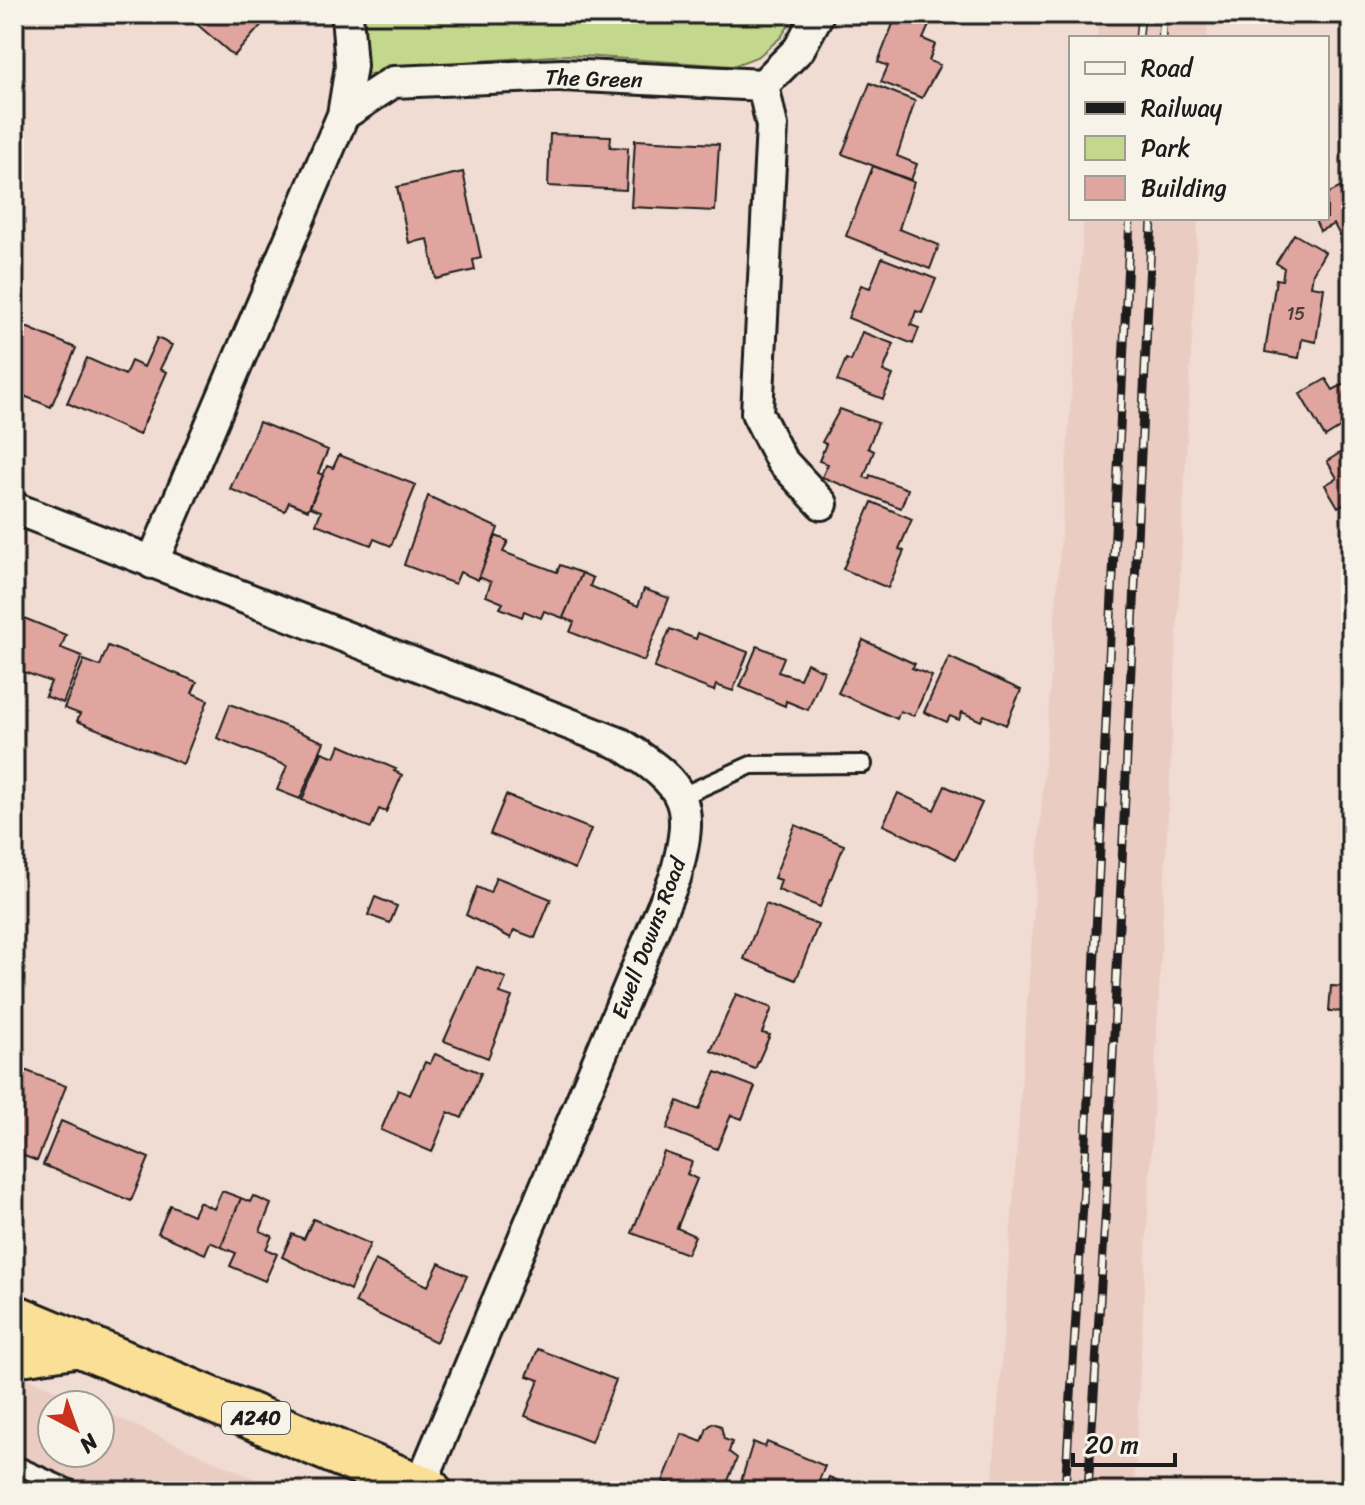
<svg xmlns="http://www.w3.org/2000/svg" width="1365" height="1505" viewBox="0 0 1365 1505" font-family="Sriracha,sans-serif">
	<style>
		.built { fill: #ebccc2 }
		.green { fill: #c4d88d; stroke: #707a54; stroke-width: 2 }
		.building { fill: #dfa59e; stroke: #1c1c1c; stroke-width: 2 }
		.lines { fill: none; stroke-linecap: round; stroke-linejoin: round }
		.service-casing { stroke: #1c1c1c; stroke-width: 22 }
		.minor-casing { stroke: #1c1c1c; stroke-width: 36 }
		.trunk-casing { stroke: #1c1c1c; stroke-width: 50 }
		.service { stroke: #f7f3e8; stroke-width: 16 }
		.minor { stroke: #f7f3e8; stroke-width: 30 }
		.trunk { stroke: #fadf96; stroke-width: 44 }
		.rail-casing { stroke: #1c1c1c; stroke-width: 9 }
		.rail { stroke: #f7f3e8; stroke-width: 6; stroke-dasharray: 18; stroke-linecap: butt }
		.labels { text-anchor: middle; stroke-width: 6; stroke-linejoin: round; paint-order: stroke }
		.number-label { font-size: 18px; fill: #4d3e3c }
		.shield { fill: #f7f3e8; stroke: #5e5c59; stroke-width: 2 }
		.shield-label { font-size: 20px; font-weight: bold; fill: #1c1c1c }
		.street-label { font-size: 22px; fill: #1c1c1c; stroke: #f7f3e8 }
	</style>
	<rect width="100%" height="100%" fill="#f0dcd2"/>
	<filter id="ink" filterUnits="userSpaceOnUse"><feTurbulence type="fractalNoise" baseFrequency=".0125" numOctaves="2"/><feDisplacementMap in="SourceGraphic" scale="16" xChannelSelector="R" yChannelSelector="G"/><feConvolveMatrix kernelMatrix="1 2 1 2 8 2 1 2 1" color-interpolation-filters="sRGB"/></filter>
	<g filter="url(#ink)">
		<path class="built" d="M1098,14h110l-1,24h-110z
			M1084,218h114l-64,1273h-142z
			M14,1372l75,33h-37v48h48v-43l182,81h-268z"/>
		<path class="green" d="M358,14h438l-15,23 -22,19 -26,10 -165,-11 -105,7 -101,13z"/>
		<path class="building" d="M197,14h74l-37,42 -42,-36z
			M897,14l36,2 -10,23 12,5 -6,17 11,4 -18,33 -41,-16 7,-16 -10,-4z
			M870,83l45,18 -18,55 20,8 -6,16 -69,-26z
			M550,134l61,2 -1,11 18,1 -2,42 -78,-4z
			M635,140l84,4 -4,67 -84,-4z
			M873,166l41,16 -15,47 40,16 -9,24 -84,-33z
			M463,172l18,86 -8,2 2,10 -39,9 -8,-40 -19,4 -12,-56z
			M1351,182v51l-10,5 -7,-14 -14,7 -6,-13h13v-24z
			M1294,234l31,18 -12,21 -2,13 13,2 -8,54 -14,-3 -3,19 -34,-6 11,-73 6,1 2,-12 -8,-5z
			M882,258l54,21 -14,34 -6,-2 -5,14 8,3 -6,16 -65,-26 13,-33 9,3z
			M14,322l62,26 -25,59 -37,-15z
			M862,332l32,12 -11,27 10,4 -10,24 -46,-18 9,-22 5,2z
			M157,338l15,7 -12,24 7,3 -28,63 -72,-32 20,-45 38,17 6,-14 13,6z
			M1326,379l7,11 15,-8 3,5v21l-5,3 5,10 -26,16 -25,-43z
			M840,409l38,14 -10,25 6,3 -10,26 5,2 1,-4 38,14 -7,19 -79,-31 6,-13 -9,-3 7,-17 -4,-2z
			M259,422l69,28 -10,23 5,2 -15,35 -19,-8 -4,9 -55,-22z
			M1351,446v54l-13,7 -13,-22 12,-7 -10,-17z
			M339,455l77,30 -25,61 -17,-7 -3,6 -55,-21 5,-13 -11,-4 17,-41 6,2z
			M428,496l70,32 -20,52 -18,-8 -5,12 -51,-19z
			M872,502l40,17 -13,30 5,2 -16,37 -45,-19z
			M496,536l12,5 -5,11 54,20 3,-7 22,8 -19,45 -19,-7 -3,7 -17,-7 -2,6 -22,-9 3,-5 -17,-7 5,-14 -12,-5z
			M582,573l11,5 -3,8 48,20 6,-17 25,9 -25,63 -74,-29 4,-10 -11,-4z
			M14,614l52,21 -5,13 21,8 -19,47 -18,-7 6,-14 -35,-13 6,-14 -8,-4z
			M670,629l26,10 2,-6 50,19 -15,39 -17,-6 -2,6 -60,-23z
			M863,640l52,24 -3,4 20,8 -18,40 -14,-5 -3,8 -59,-26z
			M108,646l89,36 -5,11 16,7 -25,64 -106,-43 3,-7 -16,-6 20,-48 16,6z
			M757,646l27,11 -6,15 22,7 7,-16 17,8 -16,39 -22,-9 -1,5 -45,-19z
			M949,657l72,33 -15,35 -22,-10 -3,6 -19,-9 -3,8 -9,-4 -3,6 -23,-10z
			M230,704l94,38 -24,57 -23,-9 10,-24 -70,-28z
			M340,745l56,24 -2,2 8,4 -16,37 -7,-3 -8,19 -69,-28 20,-48 13,5z
			M945,786l37,17 -26,56 -73,-34 15,-32 36,17z
			M506,795l85,34 -16,40 -85,-35z
			M795,825l49,20 -24,62 -42,-17 3,-10 -7,-2z
			M496,877l55,22 -16,39 -21,-8 -3,8 -45,-23 11,-28 13,6z
			M375,897l22,9 -7,17 -22,-8z
			M766,904l52,21 -22,55 -52,-21z
			M477,967l29,11 -6,15 12,4 -24,61 -44,-17z
			M1331,986l20,1v25l-22,-1z
			M736,994l36,14 -10,25 8,2 -15,34 -44,-18z
			M435,1054l46,19 -19,45 -14,-6 -16,40 -51,-22 17,-40 12,5 15,-33 5,2z
			M14,1066l52,20 -29,75 -23,-9 3,-22 -3,-2z
			M716,1072l39,15 -13,32 -11,-4 -14,34 -50,-20 11,-28 21,9z
			M61,1121l88,37 -18,43 -88,-36z
			M664,1152l28,10 -5,12 10,5 -20,49 18,8 -8,18 -55,-21z
			M222,1191l19,7 -20,49 -11,-5 -5,12 -47,-21 12,-28 23,10 6,-13 15,7z
			M253,1196l18,8 -11,27 12,5 -6,13 11,5 -12,27 -35,-15 6,-13 -15,-6 20,-49 9,4z
			M313,1219l57,25 -20,46 -68,-33 10,-23 12,5z
			M375,1260l53,26 11,-23 28,13 -31,66 -81,-39z
			M538,1349l78,31 -25,62 -66,-26 14,-36 -12,-4z
			M713,1423l8,3 3,13 8,3 -3,10 8,6 -13,33h-35l-26,-10 19,-47 20,8 5,-14z
			M753,1442l12,5 2,-5 58,24 -10,24 -19,-8 -4,9h-54z
			M829,1477l34,14h-40z"/>
		<g class="lines">
			<g class="service-casing">
				<path id="service" d="M682,796l69,-31 112,-1
					M14,1464l60,27"/>
			</g>
			<g class="minor-casing">
				<path id="minor" d="M763,85l9,41 -15,287 24,47 41,44
					M343,115l50,-33 170,-7 200,10 36,-36 19,-35
					M14,508l607,236c66,43 75,57 54,134l-255,608
					M152,563l191,-448 8,-49 -4,-52"/>
			</g>
			<g class="trunk-casing">
				<path id="trunk" d="M14,1317l415,174
					M14,1354l66,-10"/>
			</g>
			<use href="#service" class="service"/>
			<use href="#minor" class="minor"/>
			<use href="#trunk" class="trunk"/>
			<g class="rail-casing">
				<path id="rail" d="M1139,38l2,-24
					M1162,38l1,-24
					M1065,1491l18,-287 47,-986
					M1088,1491l18,-286 46,-987"/>
			</g>
			<use href="#rail" class="rail"/>
		</g>
	</g>
	<g class="labels">
		<g class="number-label">
			<text x="1296" y="320">15</text>
		</g>
		<rect class="shield" x="222" y="1402" width="68" height="32" rx="6"/>
		<g class="shield-label">
			<text x="256" y="1425">A240</text>
		</g>
		<g class="street-label">
			<text transform="translate(594 78) rotate(2)" y="8">The Green</text>
			<text transform="translate(648 938) rotate(-69)" y="8">Ewell Downs Road</text>
		</g>
	</g>
	<rect width="1365" height="1505" fill="none" stroke="#f7f3e8" stroke-width="48"/>
	<rect x="24" y="24" width="1317" height="1457" fill="none" stroke="#1c1c1c" stroke-width="3" filter="url(#ink)"/>
	<rect x="1069" y="36" width="260" height="184" fill="#f7f3e8" stroke="#9f9d96" stroke-width="2"/>
	<rect x="1085" y="62" width="40" height="12" fill="#f7f3e8" stroke="#9f9d96" stroke-width="2"/>
	<text x="1141" y="76" font-size="24" fill="#1c1c1c">Road</text>
	<rect x="1085" y="102" width="40" height="12" fill="#1c1c1c" stroke="#9f9d96" stroke-width="2"/>
	<text x="1141" y="116" font-size="24" fill="#1c1c1c">Railway</text>
	<rect x="1085" y="136" width="40" height="24" fill="#c4d88d" stroke="#9f9d96" stroke-width="2"/>
	<text x="1141" y="156" font-size="24" fill="#1c1c1c">Park</text>
	<rect x="1085" y="176" width="40" height="24" fill="#dfa59e" stroke="#9f9d96" stroke-width="2"/>
	<text x="1141" y="196" font-size="24" fill="#1c1c1c">Building</text>
	<g transform="translate(76 1429) rotate(139)"><circle r="38" fill="#f7f3e8" stroke="#9f9d96" stroke-width="2"/>
	<path d="M0-6L14 30L0 20L-14 30Z" fill="#c8321e"/>
	<text y="-12" font-size="22" font-weight="bold" text-anchor="middle" fill="#1c1c1c">N</text>
	</g>
	<path d="M1073 1453v12h102v-12" fill="none" stroke="#1c1c1c" stroke-width="4"/>
	<text x="1085" y="1453" font-size="24" fill="#1c1c1c" stroke="#f7f3e8" stroke-width="6" paint-order="stroke">20 m</text>
</svg>
